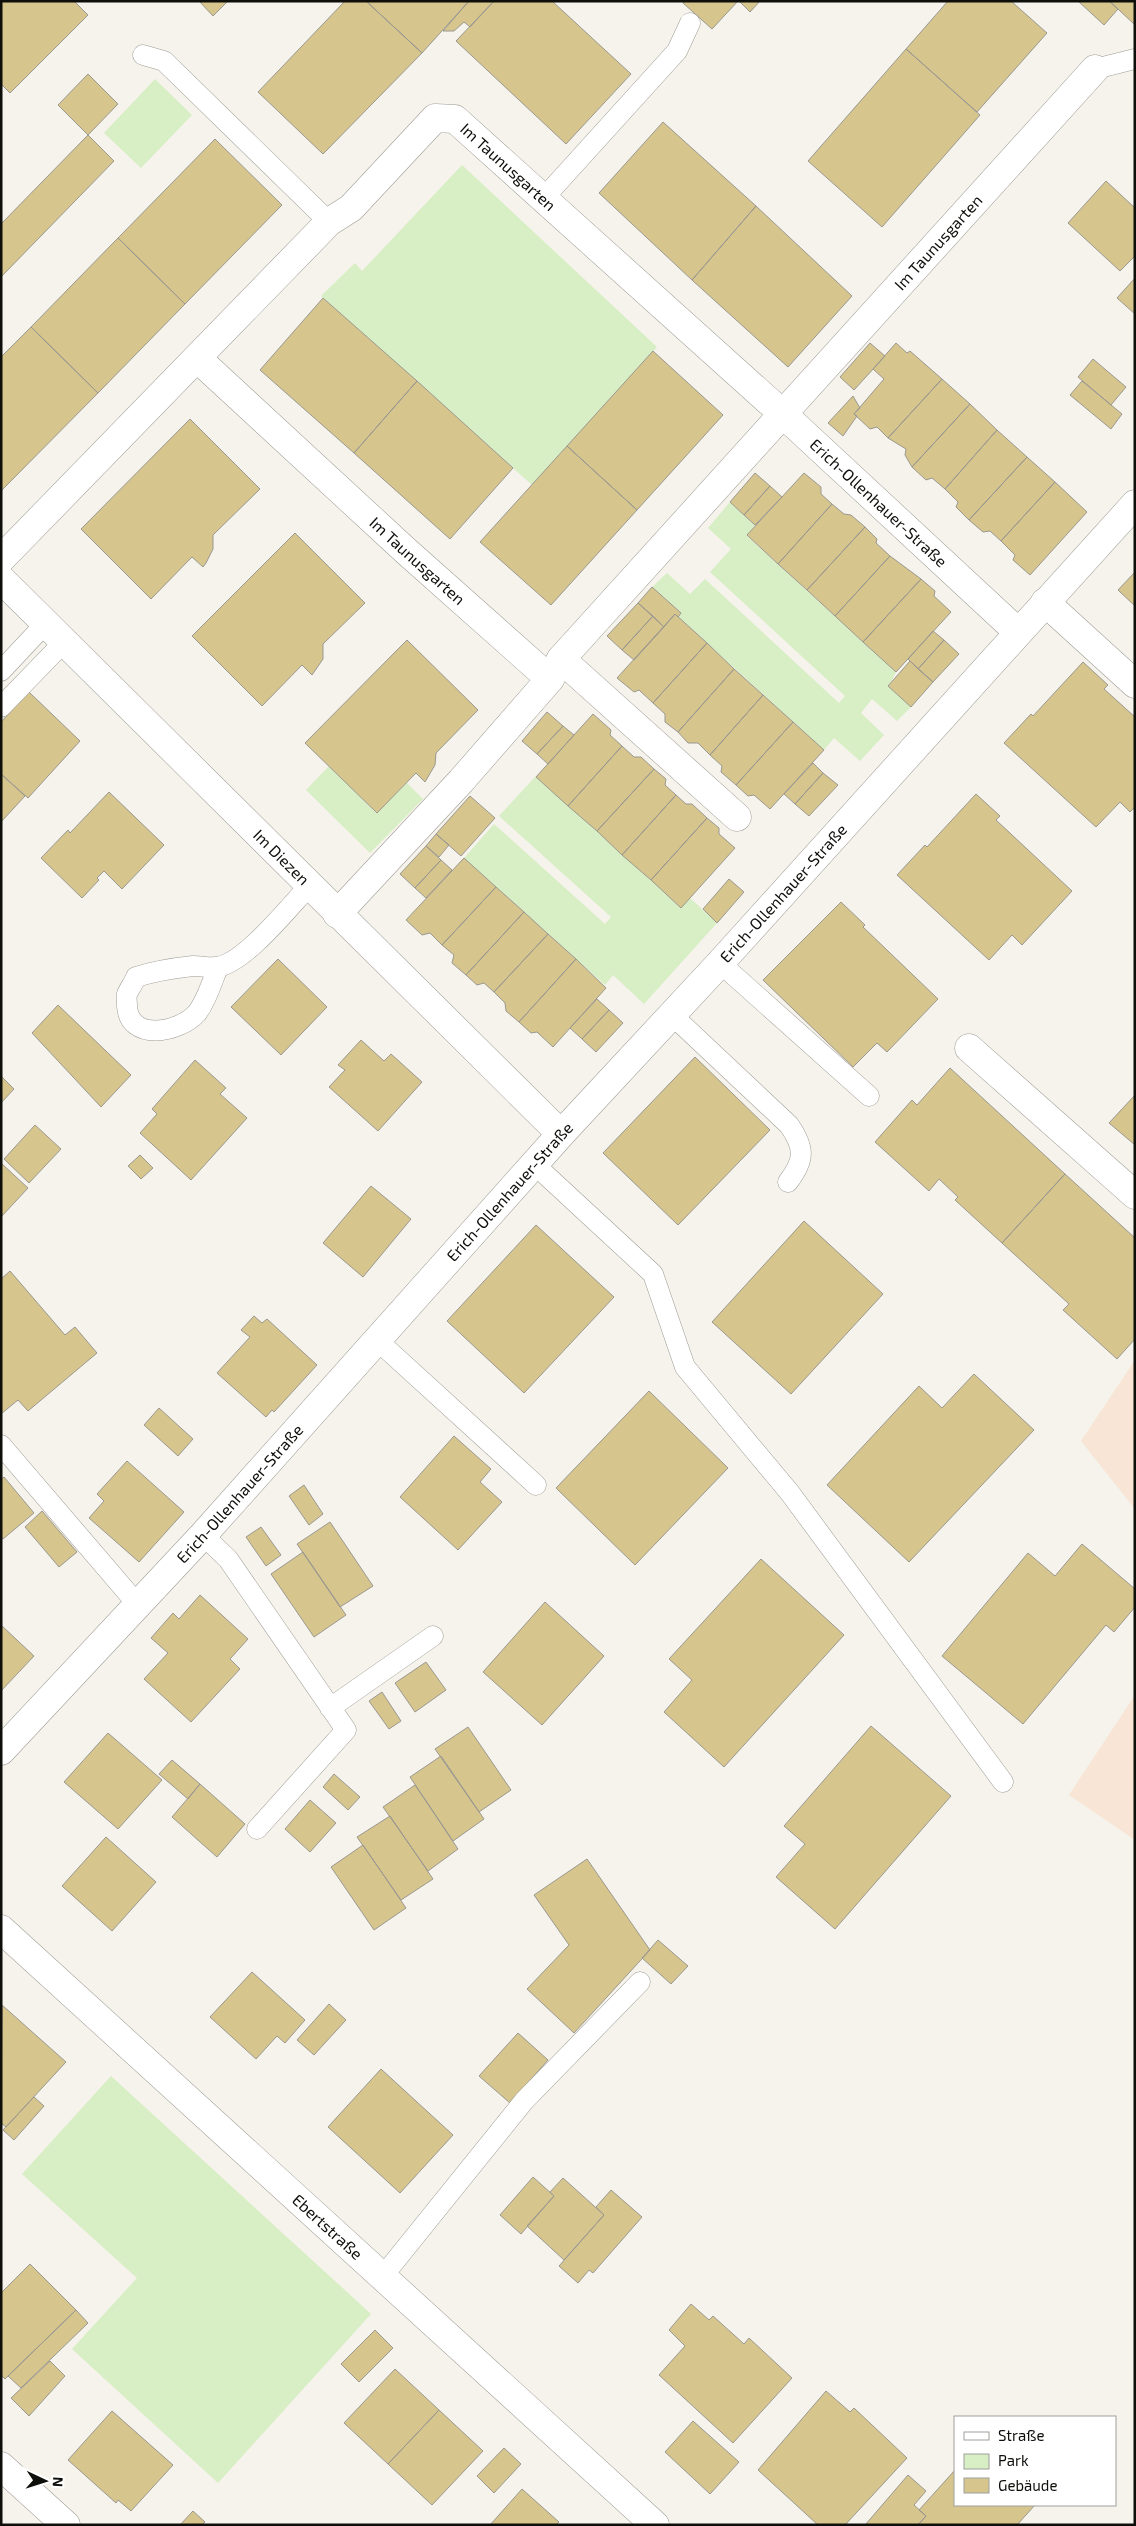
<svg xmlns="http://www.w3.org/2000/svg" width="1136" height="2526" viewBox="0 0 1136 2526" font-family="'Exo 2',sans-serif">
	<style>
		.commercial { fill: #f8e5d5 }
		.green { fill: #d8eec4 }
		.building { fill: #d6c58c; stroke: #9b9891 }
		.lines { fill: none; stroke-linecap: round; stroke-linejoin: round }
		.service-casing { stroke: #9e9c95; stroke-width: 21 }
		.minor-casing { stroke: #9e9c95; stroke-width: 29 }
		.service { stroke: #fff; stroke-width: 20 }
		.minor { stroke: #fff; stroke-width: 28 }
		.labels { text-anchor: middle; stroke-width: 5; stroke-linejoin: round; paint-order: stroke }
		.street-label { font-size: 16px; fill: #0e0e0b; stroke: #fff }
	</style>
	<rect width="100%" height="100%" fill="#f5f3eb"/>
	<path class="commercial" d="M1135,1360v149l-54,-68z
		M1135,1695v145l-66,-45z"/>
	<path class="green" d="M155,79l37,36 -51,53 -37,-35z
		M462,165l195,182 -125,138 -211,-189 34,-33 7,8z
		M730,502l25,23 -8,11 149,136 -7,14 22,21 -14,14 -25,-22 -11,14 23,22 -24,26 -26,-23 -10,12 -146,-133 3,-4 -29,-26 15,-14 23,21 15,-15 134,124 6,-7 -135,-124 21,-23 -23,-21z
		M329,766l47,47 31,-30 16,16 -53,54 -64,-63z
		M536,776l145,131 9,-9 27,25 -73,81 -31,-29 -8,10 -141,-127 30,-34 111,100 6,-7 -112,-101z
		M111,2076l260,238 -153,169 -146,-134 65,-71 -115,-104z"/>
	<path class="building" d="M1,1h73l14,14 -78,78 -9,-9z
		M199,1h29l-15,15z
		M345,1h21l56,52 -99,101 -65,-62z
		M366,1h103l-47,52z
		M469,1h25l-24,26 -6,-5 -10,9h-11z
		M494,1h58l79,73 -65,70 -110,-103z
		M684,1h54l-26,28 -29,-26z
		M739,1h21l-10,11z
		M948,1h63l36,32 -70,79 -71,-63z
		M1078,1h31l9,8 -14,16z
		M1109,1h26v24l-17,-16z
		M906,49l74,66 -98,112 -74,-66z
		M88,74l30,30 -30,31 -30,-30z
		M663,122l93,84 -64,74 -93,-87z
		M88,135l26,26 -113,116v-53z
		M215,139l67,66 -97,99 -67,-66z
		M1106,181l29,27v48l-15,15 -52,-48z
		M756,206l96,90 -64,71 -96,-87z
		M118,238l67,66 -87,89 -67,-66z
		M1135,278v36l-18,-16z
		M323,298l94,83 -63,72 -94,-83z
		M31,327l67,66 -97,98v-134z
		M870,343l15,13 -31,34 -14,-13z
		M896,343l11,10 3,-2 32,28 -54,59 -11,-11 -7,2 -16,-15 30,-35 -11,-10z
		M653,351l70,64 -86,95 -70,-64z
		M1093,359l33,28 -15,18 -33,-28z
		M942,379l28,25 -58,63 -7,-12 1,-6 -18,-11z
		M417,381l96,87 -63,71 -96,-86z
		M1082,381l40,33 -11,15 -41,-34z
		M853,396l7,12 -6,6 3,2 -14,20 -15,-13z
		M970,404l27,26 -52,59 -13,-11 -6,2 -14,-13z
		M190,419l70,70 -47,46v14l-7,14 -3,4 -11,-10 -41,42 -70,-70z
		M997,430l30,27 -58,63 -13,-13 2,-5 -13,-13z
		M567,446l70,64 -86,95 -71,-63z
		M1027,457l28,25 -54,59 -11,-10 -7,1 -14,-12z
		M755,473l15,13 -26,29 -14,-13z
		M804,473l17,14v7l11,10 -54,60 -31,-29z
		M1055,482l32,30 -57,63 -17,-15 2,-5 -14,-14z
		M770,486l12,11 -27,28 -11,-10z
		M832,504l12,10 7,1 14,12 -58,63 -29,-26z
		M865,527l12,12 -1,4 14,13 -55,60 -28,-26z
		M295,533l70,70 -42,41v15l-11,16 -10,-10 -40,41 -70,-70z
		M890,556l31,23 -58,63 -28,-26z
		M1135,572v34l-17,-16z
		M921,579l14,12 -1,5 17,16 -55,60 -33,-30z
		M652,587l29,26 -3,4 -3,-3 -11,13 -26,-24z
		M638,603l15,13 -31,34 -15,-14z
		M675,614l32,29 -54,60 -14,-13 -5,2 -17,-14z
		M653,616l11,11 -30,33 -12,-10z
		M933,631l11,9 -26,29 -10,-10z
		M407,640l71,70 -42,43 -1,12 -10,17 -9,-9 -39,40 -72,-70z
		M944,640l15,14 -26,28 -15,-13z
		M707,643l27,26 -56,63 -13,-10v-8l-12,-11z
		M910,661l23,21 -22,25 -23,-21z
		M1083,662l25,23 -4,4 31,28v90l-5,5 -10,-10 -24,25 -92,-84 27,-29 2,2z
		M734,669l29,26 -53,60 -12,-12h-10l-10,-11z
		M29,692l51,49 -52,57 -27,-24v-52z
		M763,695l30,27 -57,63 -15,-13 1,-6 -12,-11z
		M547,712l16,14 -26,28 -15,-13z
		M593,714l18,16 -1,5 12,11 -54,60 -32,-29z
		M793,722l31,28 -54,59 -16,-14 -6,1 -12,-11z
		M563,726l11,9 -26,29 -11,-10z
		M622,746l12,11h7l13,12 -57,62 -29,-25z
		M813,763l10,10 -28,31 -11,-10z
		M654,769l12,10 -1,6 11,10 -54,60 -25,-24z
		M823,773l15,12 -29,31 -14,-12z
		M1,774l24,22 -24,26z
		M109,792l55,53 -42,44 -18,-18 -7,7 2,2 -17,18 -41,-40 27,-28 2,3z
		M976,794l24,22 -4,4 76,71 -50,54 -10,-10 -23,25 -92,-85 28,-30 2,2z
		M676,795l10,9h6l15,14 -56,62 -29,-25z
		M470,796l25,22 -34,38 -25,-22z
		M707,818l12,10v6l16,14 -54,60 -30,-28z
		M436,834l13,11 -10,12 -13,-11z
		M426,846l15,14 -26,28 -15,-14z
		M464,858l32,29 -54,58 -12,-12 -8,2 -16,-15z
		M441,860l11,10 -26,28 -11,-10z
		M729,879l15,13 -27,31 -14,-14z
		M496,887l28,25 -58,63 -14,-12 2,-8 -12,-10z
		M841,902l24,23 -2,2 75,72 -51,53 -10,-9 -24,24 -90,-87z
		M524,912l24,22 -54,58 -10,-9 -7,2 -11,-10z
		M548,934l28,25 -57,63 -13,-11 -1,-8 -11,-11z
		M278,959l49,48 -46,48 -50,-48z
		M576,959l30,29 -53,59 -16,-15 -6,1 -12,-11z
		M597,999l12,11 -27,29 -12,-11z
		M58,1005l73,70 -30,32 -69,-74z
		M609,1010l14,13 -27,29 -14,-13z
		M361,1040l23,21 7,-7 31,28 -44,49 -49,-44 16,-17 -7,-5z
		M695,1057l75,73 -92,95 -75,-72z
		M195,1060l31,28 -6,6 27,24 -56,62 -51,-47 17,-19 -5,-5z
		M950,1068l115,106 -63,69 -47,-43 3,-3 -19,-18 -10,12 -54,-49 37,-42 5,5z
		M1,1076l13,13 -13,14z
		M1135,1095v50l-26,-22z
		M35,1125l26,24 -32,34 -25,-24z
		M140,1155l13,13 -12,11 -13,-13z
		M1,1163l27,25 -27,29z
		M1065,1174l70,64v101l-18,20 -54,-49 6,-6 -67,-61z
		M371,1186l40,33 -48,58 -40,-34z
		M804,1221l79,73 -92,100 -79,-72z
		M536,1225l78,72 -90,96 -77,-72z
		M10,1271l55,64 10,-8 22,26 -69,58 -10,-11 -17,14v-135z
		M254,1316l8,7 5,-4 50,46 -43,47 -2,-2 -6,7 -49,-44 33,-36 -9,-7z
		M974,1374l60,56 -125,132 -82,-77 92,-99 23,22z
		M649,1391l79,77 -93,97 -79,-77z
		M159,1408l34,31 -15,17 -34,-31z
		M454,1436l37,33 -11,13 22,20 -44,48 -58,-53z
		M127,1461l57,51 -45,50 -50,-44 15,-17 -7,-7z
		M4,1477l30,36 -31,26 -2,-3v-57z
		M304,1485l19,29 -14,11 -20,-29z
		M42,1511l35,41 -18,15 -34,-40z
		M330,1522l43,64 -33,21 -43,-63z
		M261,1527l20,28 -15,11 -20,-29z
		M1082,1544l53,45v18l-21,25 -8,-7 -83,99 -81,-68 86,-103 27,23z
		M303,1552l43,63 -32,22 -43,-63z
		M761,1559l83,76 -120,132 -60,-55 28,-32 -23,-21z
		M200,1595l48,44 -18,20 10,10 -49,53 -47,-43 24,-26 -17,-15 22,-25 6,6z
		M545,1602l59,54 -62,69 -59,-53z
		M1,1625l33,31 -33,35z
		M426,1662l20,28 -31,22 -20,-29z
		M382,1692l19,29 -12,8 -20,-28z
		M871,1726l80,70 -116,133 -59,-52 29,-33 -21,-18z
		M468,1727l43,63 -32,22 -44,-63z
		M108,1733l54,47 -44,49 -54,-47z
		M441,1756l43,63 -31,22 -43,-64z
		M172,1760l28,24 -12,15 -29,-25z
		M334,1774l26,23 -12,13 -25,-23z
		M200,1784l45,40 -28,33 -45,-40z
		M415,1785l43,64 -30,22 -45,-64z
		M310,1800l26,23 -26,29 -25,-23z
		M390,1816l43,63 -32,21 -44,-63z
		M106,1837l50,45 -44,49 -50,-45z
		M363,1845l43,63 -32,22 -43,-63z
		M587,1859l63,91 -76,83 -47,-44 42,-44 -35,-50z
		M658,1940l30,26 -17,18 -29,-26z
		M252,1972l53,48 -20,23 -8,-7 -21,23 -46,-42z
		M329,2004l17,16 -32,35 -17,-15z
		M2,2005l64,57 -60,65 -5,-4z
		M518,2033l30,27 -38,43 -31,-27z
		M381,2069l72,66 -53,58 -72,-66z
		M34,2097l10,9 -30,34 -11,-10z
		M533,2177l21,19 -33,38 -21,-19z
		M563,2178l41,37 -40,45 -37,-34 27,-30 -4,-4z
		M611,2190l31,27 -49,56 -4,-3 -11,13 -19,-17 45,-51 -8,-8z
		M30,2264l46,46 -71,69 -4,-4v-82z
		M691,2304l18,16 4,-4 31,28 5,-6 43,40 -59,65 -74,-68 26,-29 -16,-16z
		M76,2310l12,13 -67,65 -13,-12z
		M375,2330l18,18 -34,34 -18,-18z
		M50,2361l15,15 -36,40 -18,-18z
		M395,2369l44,41 -51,54 -44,-41z
		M826,2391l24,21 4,-4 53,50 -62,67h-27l-60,-55z
		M439,2410l44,41 -51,54 -44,-41z
		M112,2411l61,54 -42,46 -13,-11 -2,3 -48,-43z
		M693,2421l46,41 -29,32 -45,-42z
		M504,2448l17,16 -27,29 -17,-17z
		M955,2470v35h80l-18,20h-99l8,-9 -7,-6z
		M908,2475l18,16 -12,14 12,11 -8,9h-53z
		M522,2489l37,33 -3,3h-66z
		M193,2511l12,11 -3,3h-22z"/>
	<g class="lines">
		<g class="service-casing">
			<path id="service" d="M143,55l21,6 165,161
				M1095,69l40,-10
				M542,200l135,-149 13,-28
				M1,671l45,-48
				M1,707l63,-65
				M720,963l149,133
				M218,967c-6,15 -11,33 -21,46 -18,20 -68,29 -70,-7 0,-4 -1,-8 0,-12 2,-5 7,-11 9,-17 19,-6 38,-9 57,-11 8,0 16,2 24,1 28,-4 72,-60 92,-81
				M672,1015l117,110c16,23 16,35 -1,57
				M534,1164l119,110 32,93 105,126 213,289
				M378,1341l158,144
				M1,1445l137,160
				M203,1535l25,24 118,171 -89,99
				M330,1708l103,-72
				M383,2276l141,-175 116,-119"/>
		</g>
		<g class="minor-casing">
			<g id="minor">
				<path id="s1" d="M198,359l208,192 144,128"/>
				<path id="s2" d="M1,559l328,-337 22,-14 84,-90 20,1 329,296 234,217"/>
				<path id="s3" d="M1,579l560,555"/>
				<path d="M1045,602l90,82"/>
				<path d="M561,659l176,158"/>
				<path id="s4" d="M337,914l124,-133 89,-102 11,-20 534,-590"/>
				<path d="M969,1048l166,147"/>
				<path id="s5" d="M1,1751l202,-216 358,-401 159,-171 415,-459"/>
				<path id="s6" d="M1,1929l654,596"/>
				<path d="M1,2466l65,59"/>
			</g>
		</g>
		<use href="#service" class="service"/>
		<use href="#minor" class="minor"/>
	</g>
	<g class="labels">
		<g class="street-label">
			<text dy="6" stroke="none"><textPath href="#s2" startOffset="711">Im Taunusgarten</textPath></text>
			<text dy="6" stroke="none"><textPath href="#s4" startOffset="902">Im Taunusgarten</textPath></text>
			<text dy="6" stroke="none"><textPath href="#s2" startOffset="1211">Erich-Ollenhauer-Straße</textPath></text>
			<text dy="6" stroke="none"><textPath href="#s1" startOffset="298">Im Taunusgarten</textPath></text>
			<text dy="6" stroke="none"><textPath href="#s3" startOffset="395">Im Diezen</textPath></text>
			<text dy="6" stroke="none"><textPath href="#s5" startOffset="1161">Erich-Ollenhauer-Straße</textPath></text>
			<text dy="6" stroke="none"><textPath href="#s5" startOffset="756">Erich-Ollenhauer-Straße</textPath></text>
			<text dy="6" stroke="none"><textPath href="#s5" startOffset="351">Erich-Ollenhauer-Straße</textPath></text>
			<text dy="6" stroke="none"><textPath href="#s6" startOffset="442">Ebertstraße</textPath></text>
		</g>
	</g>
	<rect width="1136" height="2526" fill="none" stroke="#0e0e0b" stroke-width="5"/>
	<rect x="954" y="2416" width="162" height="90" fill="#ffffff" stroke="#9f9f9d"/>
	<rect x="964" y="2432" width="25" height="8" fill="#ffffff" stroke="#9f9f9d"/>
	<text x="998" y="2441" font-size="15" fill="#0e0e0b">Straße</text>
	<rect x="964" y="2454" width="25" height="15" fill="#d8eec4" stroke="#9f9f9d"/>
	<text x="998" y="2466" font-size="15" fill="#0e0e0b">Park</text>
	<rect x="964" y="2478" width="25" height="15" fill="#d6c58c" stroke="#9f9f9d"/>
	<text x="998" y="2491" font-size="15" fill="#0e0e0b">Gebäude</text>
	<g transform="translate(45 2481) rotate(94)" stroke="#ffffff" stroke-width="4" paint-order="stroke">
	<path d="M0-4L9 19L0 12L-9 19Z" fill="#0e0e0b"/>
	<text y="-8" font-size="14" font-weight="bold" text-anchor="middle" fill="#0e0e0b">N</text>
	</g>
</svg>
